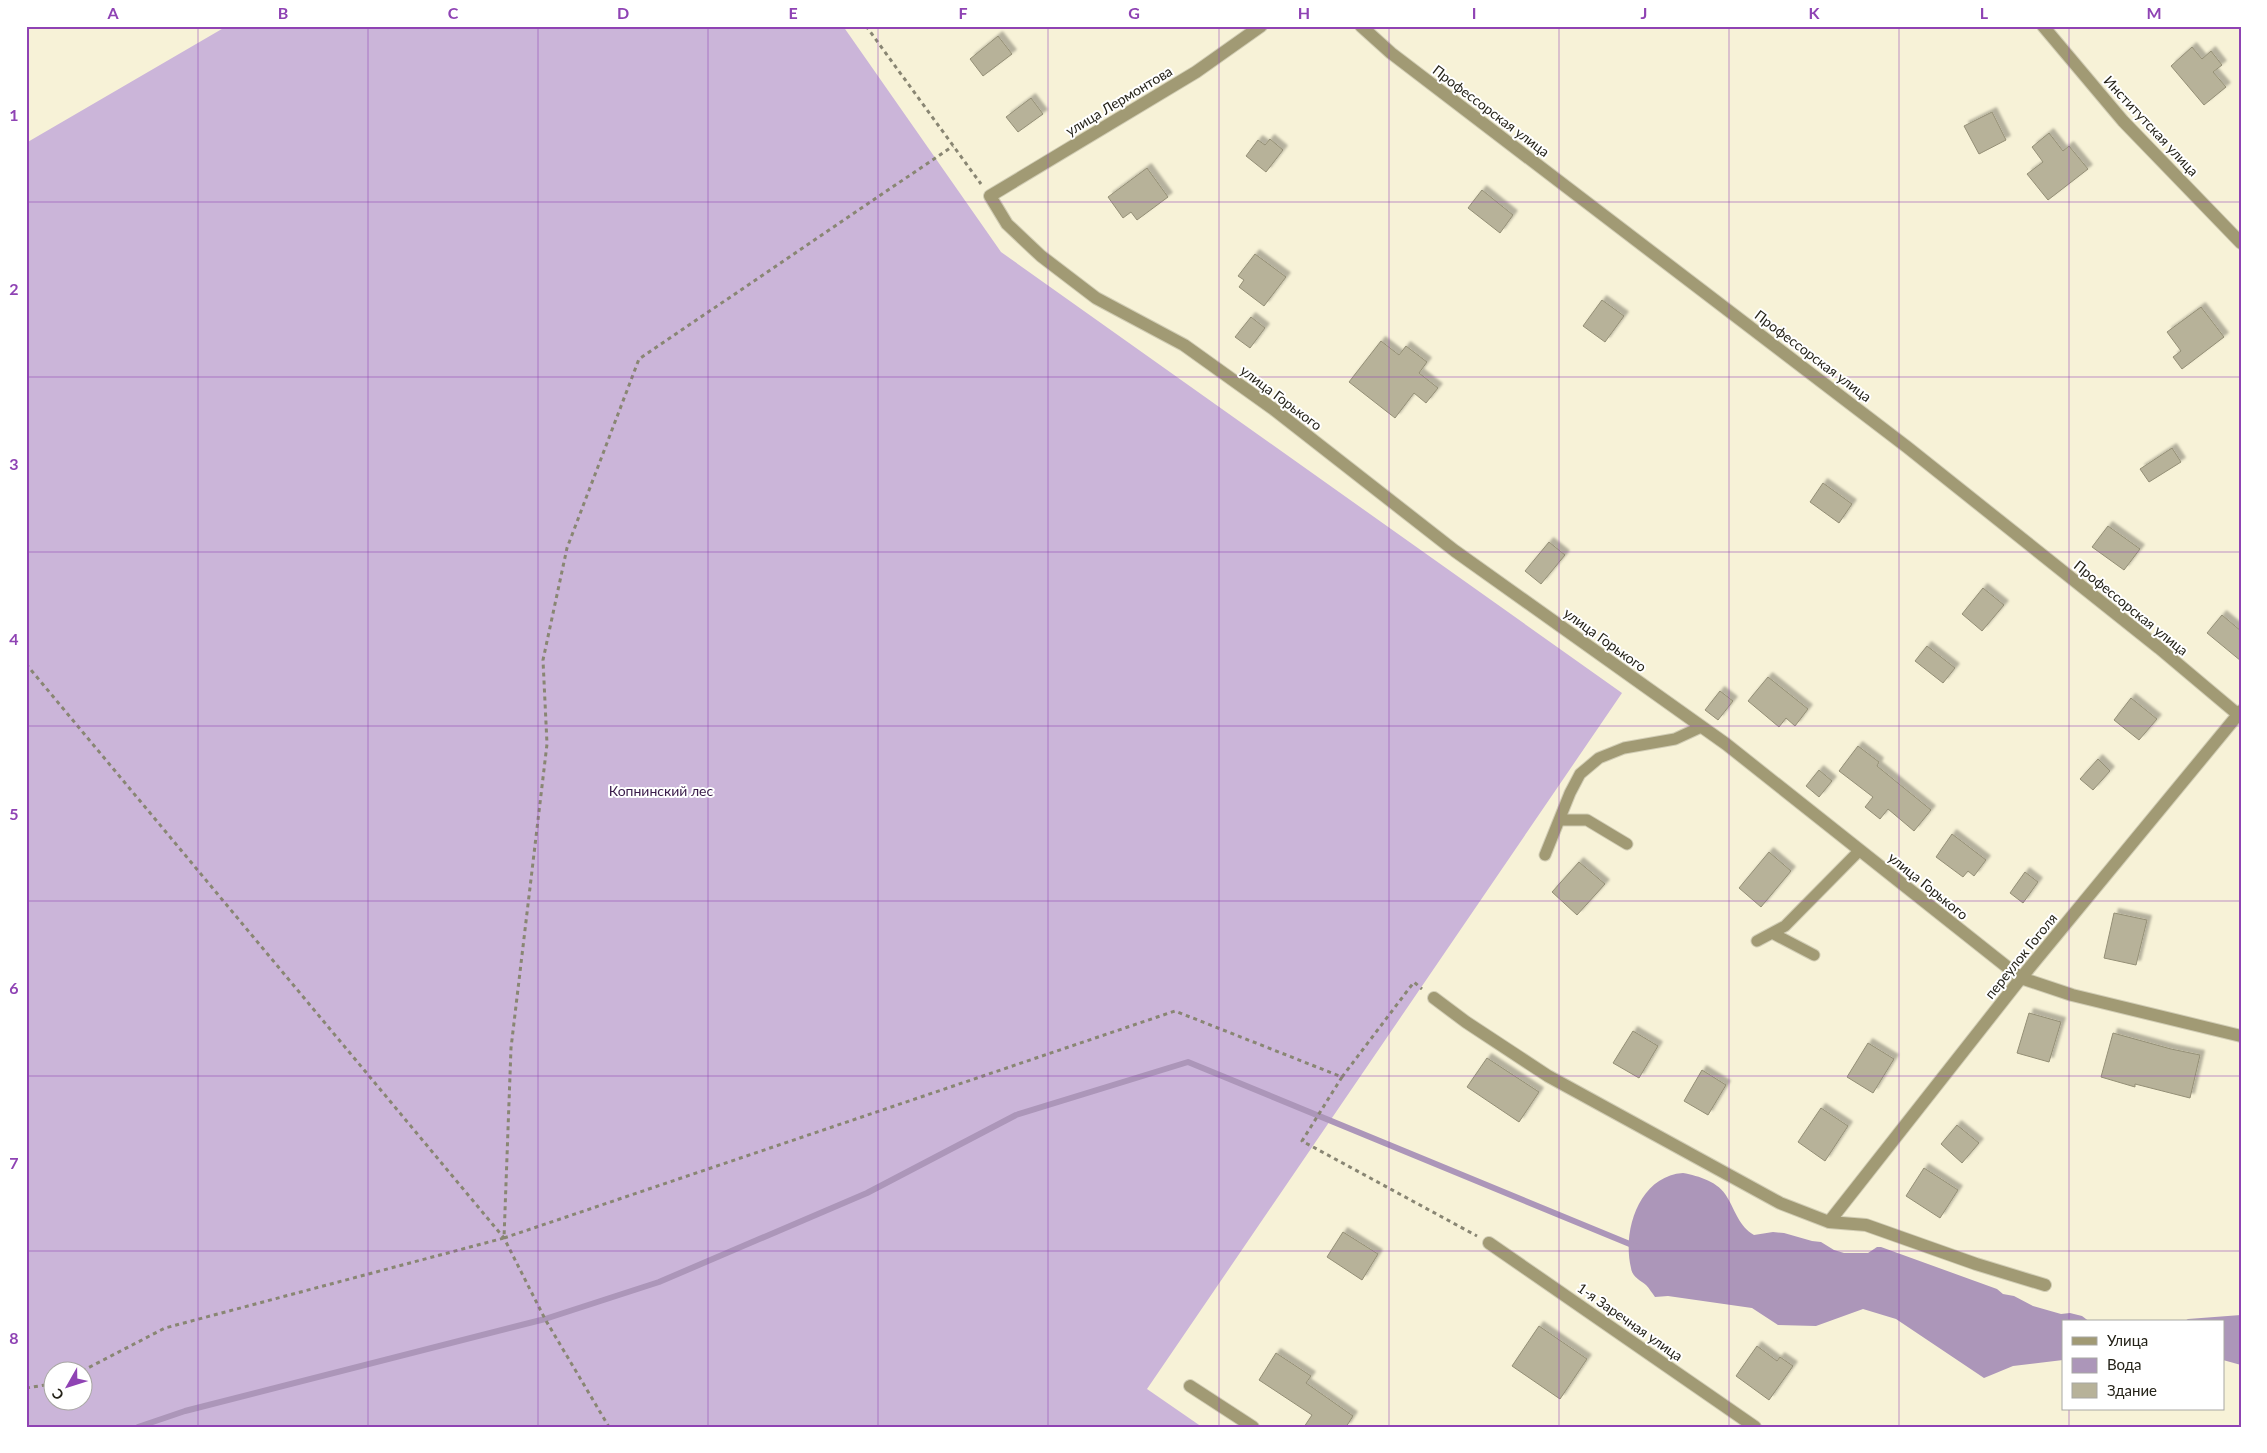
<svg xmlns="http://www.w3.org/2000/svg" width="2267" height="1453" viewBox="0 0 2267 1453" font-family="Lato,sans-serif">
	<style>
		.forest { fill: #cbb5d9; fill-rule: evenodd }
		.water { fill: #ac96b9 }
		.lines { fill: none; stroke-linecap: round; stroke-linejoin: round }
		.stream { stroke: #ac96b9; stroke-width: 6 }
		.building { fill: #b7b299; stroke: #948f76; filter: url(#shadow) }
		.service-casing { stroke: #d1cdb5; stroke-width: 13 }
		.minor-casing { stroke: #d1cdb5; stroke-width: 14 }
		.path { stroke: #898673; stroke-width: 3; stroke-dasharray: 4 4; stroke-linecap: butt }
		.service { stroke: #a19a74; stroke-width: 11 }
		.minor { stroke: #a19a74; stroke-width: 12 }
		.grid { fill: none; stroke: #8f43b4; stroke-width: 1; stroke-opacity: 0.55 }
		.labels { text-anchor: middle; stroke-width: 4; stroke-linejoin: round; paint-order: stroke }
		.street-label { font-size: 14px; fill: #252319; stroke: #fff }
		.park-label { font-size: 14px; fill: #3a1c4a; stroke: #fff }
		.neatline { fill: none; stroke: #8f43b4; stroke-width: 2 }
		.grid-label { font-size: 16px; text-anchor: middle; font-weight: bold; fill: #8f43b4 }
	</style>
	<defs>
		<filter id="shadow"><feDropShadow dx="4.5" dy="-4.5" stdDeviation="1" flood-color="#0004"/></filter>
	</defs>
	<rect width="100%" height="100%" fill="#f7f2d7"/>
	<path class="forest" d="M227,26h616l158,226 621,441 -475,696 55,38h-1176v-1284zM52,1370h30v30h-30z"/>
	<path class="water" d="M1683,1173c16,3 36,9 44,24 9,15 12,29 27,38l19,-3 11,1 28,8 9,1 13,8 10,3h24l9,-6h4l116,42 6,5 11,2 19,10 28,8 9,-1 12,3 8,6h-27v38l-50,6 -29,12 -88,-59 -33,-10 -47,17 -38,-1 -26,-17 -84,-12 -13,1c-3,-4 -6,-9 -9,-12 -6,-5 -14,-8 -15,-17 -9,-37 8,-92 52,-95z
		M2241,1315v50l-18,-5v-38h-40l5,-3z"/>
	<g class="lines">
		<path class="stream" d="M138,1427l47,-16 360,-92 114,-37 208,-89 149,-78 172,-53 449,185"/>
	</g>
	<path class="building" d="M998,36l14,18 -29,22 -13,-17z
		M2192,47l10,12 9,-8 11,14 -9,7 13,15 -22,18 -33,-39z
		M1031,98l12,16 -25,18 -12,-15z
		M1992,112l14,28 -27,14 -15,-28z
		M2049,133l14,18 6,-5 19,23 -40,31 -21,-26 16,-12 -11,-15z
		M1270,139l13,11 -17,22 -20,-16 12,-16 7,5z
		M1147,168l21,29 -31,23 -6,-8 -8,6 -15,-21z
		M1482,190l31,25 -13,18 -32,-25z
		M1255,254l31,23 -22,29 -25,-19 5,-7 -6,-4z
		M1602,300l22,16 -19,26 -22,-16z
		M2201,307l23,30 -42,32 -9,-12 8,-6 -14,-19z
		M1251,317l14,11 -15,20 -15,-11z
		M1381,341l18,14 7,-9 21,16 -8,11 19,15 -12,15 -12,-10 -19,25 -46,-36z
		M2172,448l9,14 -32,20 -9,-13z
		M1823,483l29,21 -13,19 -29,-21z
		M2108,526l32,23 -16,21 -32,-23z
		M1549,542l16,13 -24,29 -16,-13z
		M1983,588l21,17 -22,26 -20,-17z
		M2222,615l19,16v30l-34,-28z
		M1927,646l28,22 -12,15 -28,-22z
		M1768,677l40,32 -13,17 -9,-8 -7,9 -31,-26z
		M1720,691l13,10 -15,19 -13,-10z
		M2131,698l26,21 -18,21 -25,-20z
		M1858,746l21,16 -2,4 54,44 -17,21 -26,-22 -8,10 -15,-12 8,-10 -34,-26z
		M2098,759l12,12 -17,19 -13,-11z
		M1819,770l13,11 -13,16 -13,-11z
		M1952,834l34,26 -12,16 -6,-5 -5,6 -27,-20z
		M1769,852l22,19 -30,36 -22,-19z
		M1579,862l26,22 -28,31 -25,-23z
		M2025,872l13,10 -15,21 -13,-10z
		M2114,913l33,7 -11,45 -32,-7z
		M2029,1013l32,9 -12,40 -32,-9z
		M1633,1031l25,15 -19,32 -26,-15z
		M2113,1033l58,16 29,6 -10,43 -55,-14v3l-34,-10z
		M1868,1043l26,16 -21,34 -26,-16z
		M1487,1058l52,34 -20,30 -52,-35z
		M1702,1070l24,15 -18,30 -24,-14z
		M1821,1108l27,18 -23,35 -27,-19z
		M1957,1125l22,18 -17,20 -21,-19z
		M1924,1168l34,22 -18,28 -34,-22z
		M1343,1232l35,22 -16,26 -35,-23z
		M1539,1326l48,33 -27,40 -48,-33z
		M1757,1346l20,15 3,-4 13,9 -24,34 -33,-24z
		M1276,1353l35,23 -5,7 47,33 -7,11h-42l8,-12 -53,-35z"/>
	<g class="lines">
		<g class="service-casing">
			<path id="service" d="M1560,820h27l40,24
				M1545,855l25,-62 10,-19 19,-16 25,-10 51,-9 26,-12
				M1772,933l42,22
				M1757,941l28,-15 74,-75"/>
		</g>
		<g class="minor-casing">
			<path id="minor" d="M1261,26l-65,46 -206,124 17,28 34,32 55,42 88,47 88,63 183,143 271,193 295,234 51,17 169,41
				M1361,26l30,27 516,394 252,201 82,69
				M2043,26l80,95 118,122
				M1434,998l32,24 82,54 232,127 49,19 37,3 110,39 69,21
				M1829,1222l192,-244 220,-267
				M1489,1243l266,184
				M1190,1386l63,41"/>
		</g>
		<path class="path" d="M866,26l115,158
			M26,664l478,574 41,81 64,108
			M1342,1077l72,-95 8,7
			M504,1238l671,-227 167,66 -40,64 175,95
			M82,1371l83,-43 339,-90 7,-190 36,-304 -4,-84 24,-112 72,-189 314,-213
			M26,1388l26,-4"/>
		<use href="#service" class="service"/>
		<use href="#minor" class="minor"/>
	</g>
	<path class="grid" d="M198,26v1401M368,26v1401M538,26v1401M708,26v1401M878,26v1401M1048,26v1401M1219,26v1401M1389,26v1401M1559,26v1401M1729,26v1401M1899,26v1401M2069,26v1296M26,202h2215M26,377h2215M26,552h2215M26,726h2215M26,901h2215M26,1076h2215M26,1251h2215M2069,1409v18"/>
	<g class="labels">
		<g class="street-label">
			<text transform="translate(1119 101) rotate(-31)" y="5">улица Лермонтова</text>
			<text transform="translate(1491 111) rotate(37)" y="5">Профессорская улица</text>
			<text transform="translate(2151 126) rotate(47)" y="5">Институтская улица</text>
			<text transform="translate(1813 356) rotate(37)" y="5">Профессорская улица</text>
			<text transform="translate(1281 398) rotate(37)" y="5">улица Горького</text>
			<text transform="translate(2131 608) rotate(39)" y="5">Профессорская улица</text>
			<text transform="translate(1605 640) rotate(36)" y="5">улица Горького</text>
			<text transform="translate(1928 886) rotate(39)" y="5">улица Горького</text>
			<text transform="translate(2021 956) rotate(-51)" y="5">переулок Гоголя</text>
			<text transform="translate(1630 1322) rotate(35)" y="5">1-я Заречная улица</text>
		</g>
		<g class="park-label">
			<text x="661" y="796">Копнинский лес</text>
		</g>
	</g>
	<rect width="2267" height="1453" fill="none" stroke="#ffffff" stroke-width="55"/>
	<rect x="2062" y="1320" width="162" height="90" fill="#ffffff" stroke="#a8a7a3"/>
	<rect x="2072" y="1337" width="25" height="8" fill="#a19a74" stroke="#a8a7a3"/>
	<text x="2107" y="1346" font-size="15" fill="#252319">Улица</text>
	<rect x="2072" y="1358" width="25" height="15" fill="#ac96b9" stroke="#a8a7a3"/>
	<text x="2107" y="1370" font-size="15" fill="#252319">Вода</text>
	<rect x="2072" y="1383" width="25" height="15" fill="#b7b299" stroke="#a8a7a3"/>
	<text x="2107" y="1396" font-size="15" fill="#252319">Здание</text>
	<g transform="translate(68 1386) rotate(231)"><circle r="24" fill="#ffffff" stroke="#a8a7a3"/>
	<path d="M0-4L9 19L0 12L-9 19Z" fill="#8f43b4"/>
	<text y="-8" font-size="14" font-weight="bold" text-anchor="middle" fill="#252319">С</text>
	</g>
	<rect x="28" y="28" width="2212" height="1398" class="neatline"/>
	<g class="grid-label">
		<text x="113" y="19">A</text>
		<text x="283" y="19">B</text>
		<text x="453" y="19">C</text>
		<text x="623" y="19">D</text>
		<text x="793" y="19">E</text>
		<text x="963" y="19">F</text>
		<text x="1134" y="19">G</text>
		<text x="1304" y="19">H</text>
		<text x="1474" y="19">I</text>
		<text x="1644" y="19">J</text>
		<text x="1814" y="19">K</text>
		<text x="1984" y="19">L</text>
		<text x="2154" y="19">M</text>
		<text x="14" y="121">1</text>
		<text x="14" y="295">2</text>
		<text x="14" y="470">3</text>
		<text x="14" y="645">4</text>
		<text x="14" y="820">5</text>
		<text x="14" y="994">6</text>
		<text x="14" y="1169">7</text>
		<text x="14" y="1344">8</text>
	</g>
</svg>
